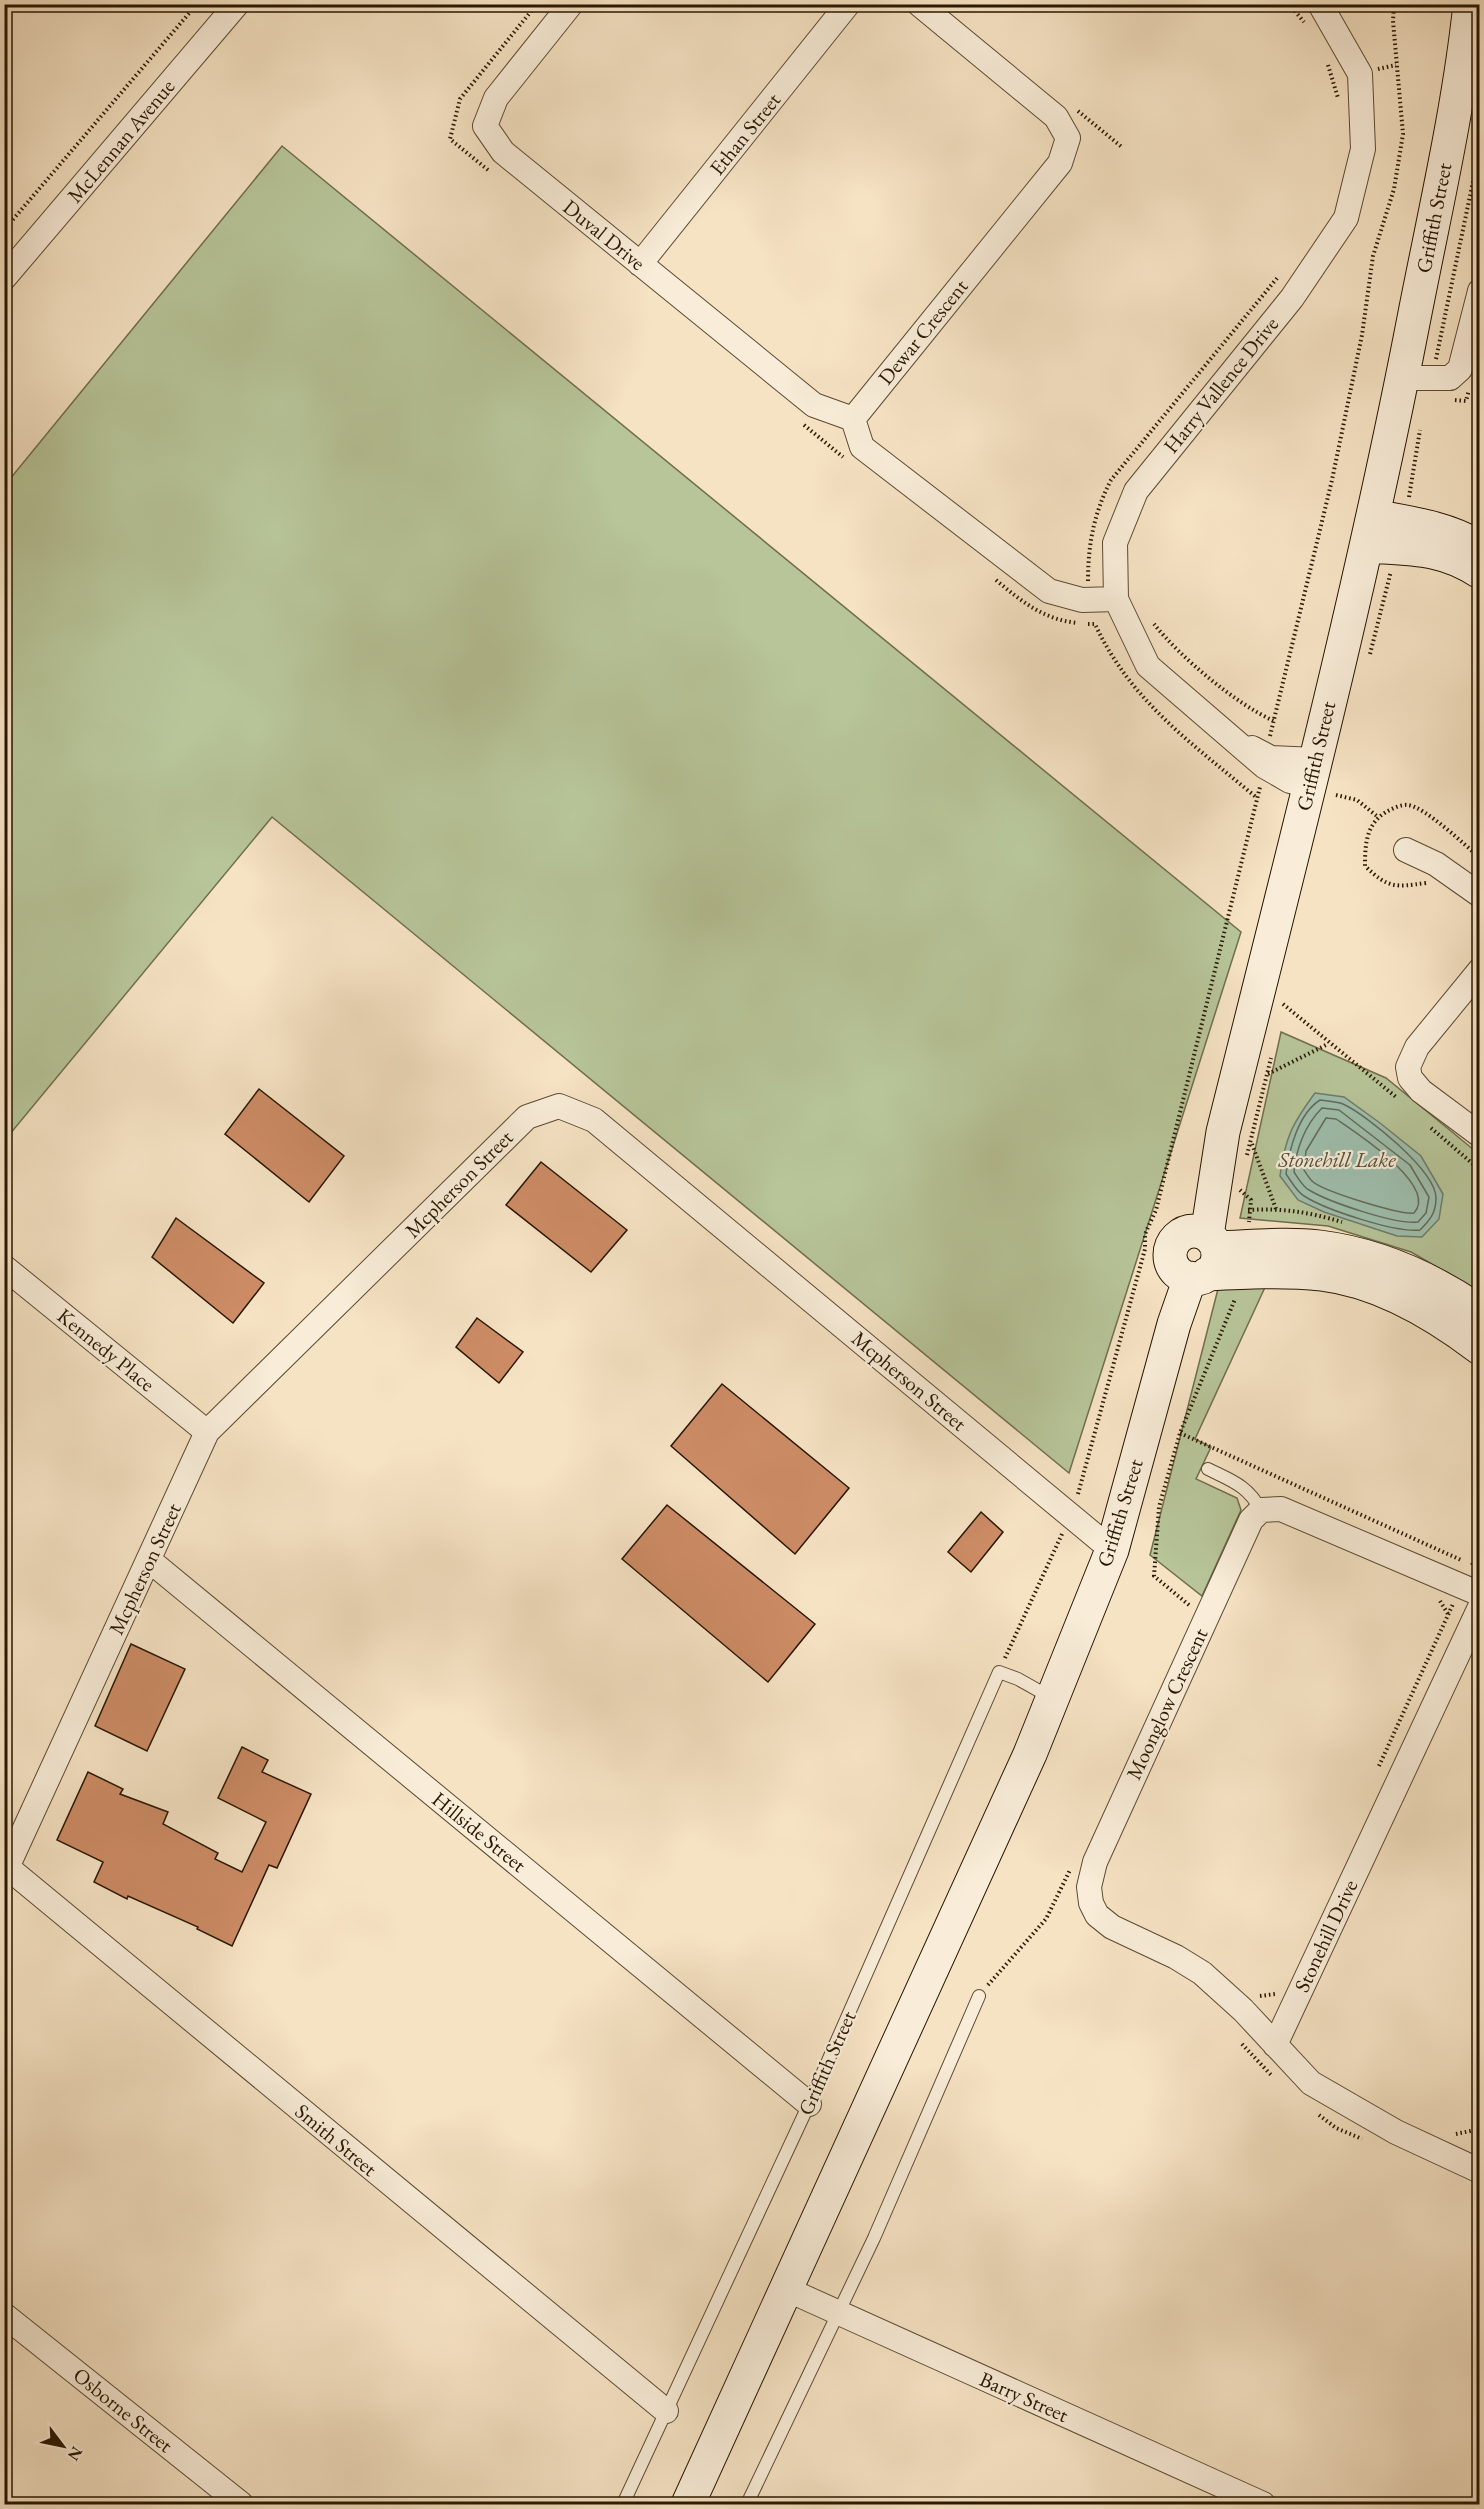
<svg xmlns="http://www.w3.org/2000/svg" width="1484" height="2509" viewBox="0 0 1484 2509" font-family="'EB Garamond',serif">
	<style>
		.green { fill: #b7c599; stroke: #706e4d; stroke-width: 1.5 }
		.water { fill: #9ebfae; stroke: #6f7c69; stroke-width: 1.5 }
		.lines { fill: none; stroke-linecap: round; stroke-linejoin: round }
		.shore { stroke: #636b58; stroke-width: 1.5 }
		.building { fill: #cd8c66; stroke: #281701; stroke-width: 1.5 }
		.lane-casing { stroke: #5c4a32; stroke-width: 14 }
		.street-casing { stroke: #5c4a32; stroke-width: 26 }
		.secondary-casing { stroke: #281701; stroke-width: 35 }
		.path { stroke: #281701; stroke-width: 4; stroke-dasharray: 1.5 3; stroke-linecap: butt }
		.lane { stroke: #f9edd9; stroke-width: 12 }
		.street { stroke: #f9edd9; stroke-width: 24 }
		.secondary { stroke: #f9edd9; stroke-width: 33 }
		.labels { text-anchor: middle; stroke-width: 4.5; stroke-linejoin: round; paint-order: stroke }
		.street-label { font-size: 21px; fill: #281701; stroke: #f9edd9 }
		.water-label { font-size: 22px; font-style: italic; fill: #51523e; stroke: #f9edd9 }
	</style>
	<rect width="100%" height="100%" fill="#f6e3c4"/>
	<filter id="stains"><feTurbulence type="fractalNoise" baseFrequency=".00333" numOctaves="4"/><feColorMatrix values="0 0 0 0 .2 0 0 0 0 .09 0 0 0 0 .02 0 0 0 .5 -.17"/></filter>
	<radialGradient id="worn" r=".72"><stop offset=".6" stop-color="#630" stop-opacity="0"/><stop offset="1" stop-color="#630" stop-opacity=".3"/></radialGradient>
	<path class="green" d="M282,146l959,786 -172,541 -797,-656 -267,323v-655z
		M1281,1032l105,46 93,76v137l-68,-39 -83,-26 -88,-8z
		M1267,1283l-72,156 16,8 -15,32 41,19 4,12 -39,86 -52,-41 68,-266z"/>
	<path class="water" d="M1315,1093l29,4 36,26 41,33 22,38 -4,25 -17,18 -25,-1 -73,-24 -26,-12 -18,-24c5,-38 12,-52 35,-83z"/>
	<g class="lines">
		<path class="shore" d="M1320,1100c7,1 16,1 23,4 24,11 93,67 93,94 0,15 -6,22 -16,32 -24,3 -94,-20 -116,-34 -7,-4 -13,-15 -18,-22 3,-24 12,-60 34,-74z
			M1322,1108l17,2 71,55 19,32 -3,16 -8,9c-22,3 -89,-20 -109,-32 -6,-3 -11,-12 -15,-18 2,-23 11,-47 28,-64z
			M1326,1118l10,1c19,13 103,67 78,94 -14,2 -92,-22 -102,-32 -3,-3 -6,-8 -8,-11l2,-19z"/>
	</g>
	<path class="building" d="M259,1089l85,67 -35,46 -84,-68z
		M541,1162l86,68 -36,42 -85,-67z
		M176,1218l88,65 -31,40 -81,-66z
		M477,1318l46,34 -24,31 -43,-36z
		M722,1384l127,104 -54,66 -124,-108z
		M667,1505l148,119 -47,58 -146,-123z
		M981,1512l22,20 -32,40 -23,-20z
		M131,1644l54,25 -38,82 -52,-25z
		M242,1747l26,13 -6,12 49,22 -34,74 -8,-3 -37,81 -35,-17 1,-2 -70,-31 -1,3 -33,-17 9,-20 -46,-22 31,-68 35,17 -3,5 48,18 -5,12 55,29 -3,6 27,13 24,-50 -48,-24z"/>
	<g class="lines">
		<g class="lane-casing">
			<path id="lane" d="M1208,1469c24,12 39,16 53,41
				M623,2504l186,-400 190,-432 19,7 32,18
				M747,2504l127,-266 105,-242"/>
		</g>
		<g class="street-casing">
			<path id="street" d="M571,4l-75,94 -11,28 18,26 311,253 39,14
				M640,264l208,-260
				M4,278l233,-274
				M1403,378h47l10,-9 20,-78
				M853,419l207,-256 8,-25 -12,-21 -137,-113
				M853,419l9,28 187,144 33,9 34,-1
				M1252,748l19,10 45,2
				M1309,786l-19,-5 -26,-15 -116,-100 -32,-67 -1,-56 21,-52 156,-193 54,-80 17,-69 -3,-75 -40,-70
				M1406,850l30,14 44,31
				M1480,970l-63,77 -9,20 2,11 11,13 59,44
				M4,1267l203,165
				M149,1560l660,544
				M1480,1594l-199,-85 -20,1 -10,10 -156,342 -6,25 2,16 6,12 15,12 64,30 26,16 41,37 68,73 85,49 84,39
				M7,1867l659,544
				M4,1874l203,-442 320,-315 32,-11 35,14 518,430
				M1275,2045l205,-438
				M786,2289l477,215
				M4,2315l237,189"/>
		</g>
		<g class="secondary-casing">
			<path id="secondary" d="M1374,516c35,7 70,11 101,29
				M1367,546c43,3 75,1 113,26
				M1170 1255a24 24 0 1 1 48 0a24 24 0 1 1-48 0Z
				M1207,1235l16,-103c68,-272 139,-544 192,-819 20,-102 44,-205 55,-309
				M1217,1248c33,-1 69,-5 102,-1 57,7 113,32 161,65
				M1207,1274c38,-2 77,-4 115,0 58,7 112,39 158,74
				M688,2504l342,-750 82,-204 62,-226 16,-46"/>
		</g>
		<path class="path" d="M1289,4l15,18
			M1328,65l10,33
			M1378,69l18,-4
			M1078,111l45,37
			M488,170l-38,-31 10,-40 77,-95
			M4,230l193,-226
			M1475,270l5,-16
			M1436,359l44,-211
			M1455,400l11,1 3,-11
			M804,425l39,32
			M1409,497l11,-67
			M996,580c25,21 48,40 82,43
			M1088,581c0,-37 6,-68 23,-101l167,-203
			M1088,624h7c36,78 98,120 162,174
			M1154,624c26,33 82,80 120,97
			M1370,654l21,-83
			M1270,736l62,-256 30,-145 11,-79 21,-67 9,-55 -10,-113 1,-17
			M1336,795l21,5 21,17
			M1426,883c-31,4 -37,6 -61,-17 0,-21 1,-42 21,-54 6,-3 15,-8 22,-7 17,2 57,40 72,53
			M1283,1004l113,93
			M1268,1074l60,-30
			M1431,1128l49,42
			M1252,1144l24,65
			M1247,1155l24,-97
			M1240,1190l11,10 -2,22
			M1248,1210c36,-2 60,2 94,12
			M1180,1433l281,127
			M1078,1494l67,-245v-15l11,-24 104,-423
			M1472,1565l8,-17
			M1440,1601l8,13
			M1189,1605l-35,-29 5,-69 21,-74 55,-134
			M1005,1658l57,-124
			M1379,1766l74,-162
			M988,1985l58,-66 24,-49
			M1260,1996l15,-2
			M1242,2044l30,32
			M1319,2115l17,13 26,11
			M1456,2134l19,-4 5,-11"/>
		<use href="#lane" class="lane"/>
		<use href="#street" class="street"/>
		<use href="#secondary" class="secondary"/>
	</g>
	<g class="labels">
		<g class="street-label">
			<text transform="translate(745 134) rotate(-51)" y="7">Ethan Street</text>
			<text transform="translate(121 141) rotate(-50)" y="7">McLennan Avenue</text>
			<text transform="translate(1434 218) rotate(-79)" y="7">Griffith Street</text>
			<text transform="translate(604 235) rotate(39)" y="7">Duval Drive</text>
			<text transform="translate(923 332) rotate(-51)" y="7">Dewar Crescent</text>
			<text transform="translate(1221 385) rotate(-51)" y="7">Harry Vallence Drive</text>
			<text transform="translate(1316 756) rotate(-77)" y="7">Griffith Street</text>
			<text transform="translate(459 1184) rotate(-45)" y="7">Mcpherson Street</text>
			<text transform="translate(106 1350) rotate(39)" y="7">Kennedy Place</text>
			<text transform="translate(909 1381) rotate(40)" y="7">Mcpherson Street</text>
			<text transform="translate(1120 1513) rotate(-73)" y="7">Griffith Street</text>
			<text transform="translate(145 1569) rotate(-65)" y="7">Mcpherson Street</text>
			<text transform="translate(1167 1704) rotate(-65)" y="7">Moonglow Crescent</text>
			<text transform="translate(479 1832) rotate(39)" y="7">Hillside Street</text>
			<text transform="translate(1326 1936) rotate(-65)" y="7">Stonehill Drive</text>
			<text transform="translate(827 2063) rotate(-66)" y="7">Griffith Street</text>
			<text transform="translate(336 2140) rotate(40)" y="7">Smith Street</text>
			<text transform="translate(1024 2397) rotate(24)" y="7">Barry Street</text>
			<text transform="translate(123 2410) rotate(39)" y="7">Osborne Street</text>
		</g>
		<g class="water-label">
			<text x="1337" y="1167">Stonehill Lake</text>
		</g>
	</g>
	<rect width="1484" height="2509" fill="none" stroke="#f6e3c4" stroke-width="24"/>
	<rect x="6" y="6" width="1472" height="2497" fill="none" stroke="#281701" stroke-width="3"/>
	<rect x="12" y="12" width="1460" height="2485" fill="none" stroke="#281701" stroke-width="1.5"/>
	<g transform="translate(63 2446) rotate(122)" stroke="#f9edd9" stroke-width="4.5" paint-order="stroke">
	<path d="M0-4.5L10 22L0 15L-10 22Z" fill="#281701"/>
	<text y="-9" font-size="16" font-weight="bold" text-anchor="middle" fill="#281701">N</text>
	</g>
	<rect width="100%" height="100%" filter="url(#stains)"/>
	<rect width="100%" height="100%" fill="url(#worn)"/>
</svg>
